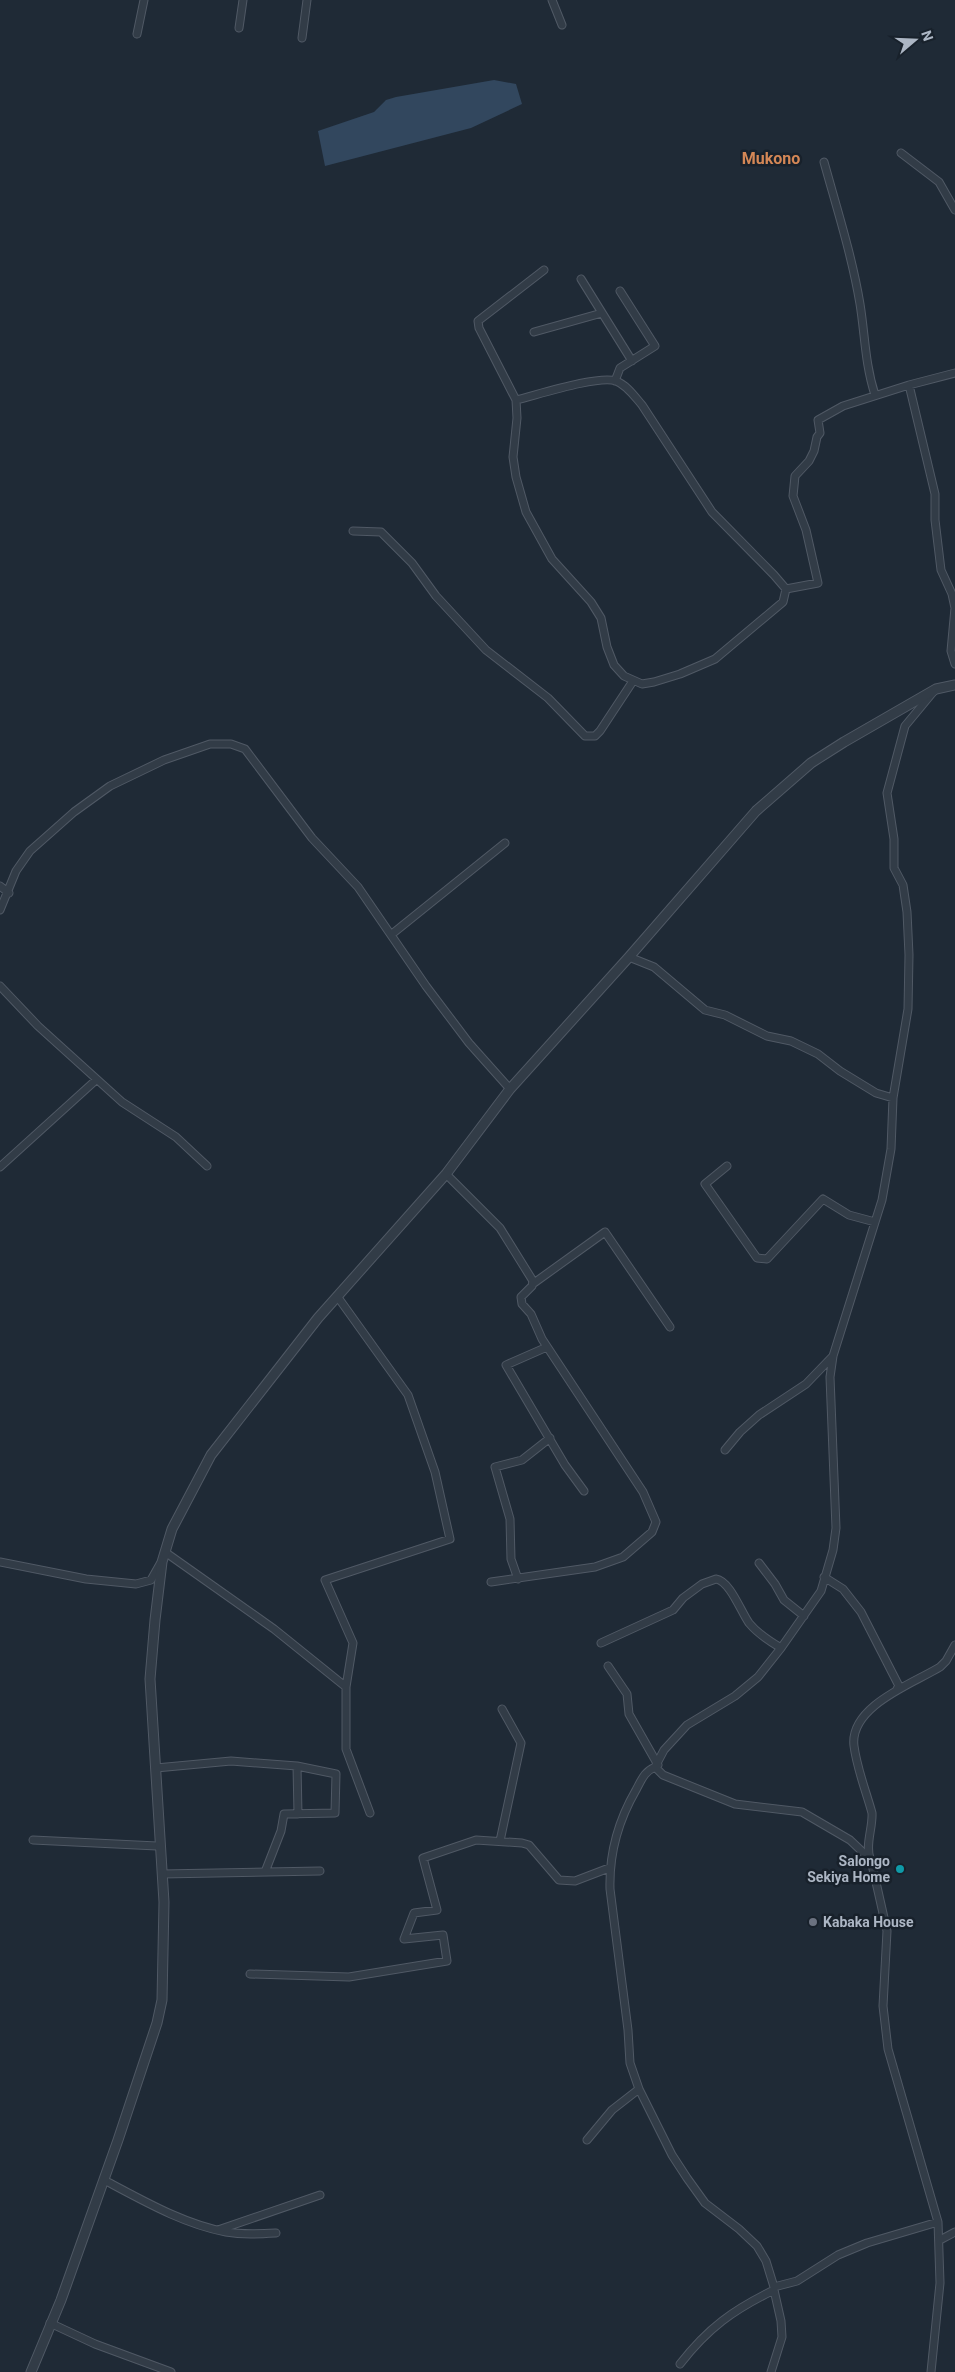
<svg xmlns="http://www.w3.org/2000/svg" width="955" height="2372" viewBox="0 0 955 2372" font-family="Roboto,sans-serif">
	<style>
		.water { fill: #32475e }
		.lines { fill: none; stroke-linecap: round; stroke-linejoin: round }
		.minor-casing { stroke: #505965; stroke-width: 9 }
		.tertiary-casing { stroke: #505965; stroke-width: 11 }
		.minor { stroke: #323c47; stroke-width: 7 }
		.tertiary { stroke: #323c47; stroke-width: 9 }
		.culture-dot { fill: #0f9aa8; stroke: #18212b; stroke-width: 2 }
		.worship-dot { fill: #6b7280; stroke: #18212b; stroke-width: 2 }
		.labels { text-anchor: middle; stroke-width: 5; stroke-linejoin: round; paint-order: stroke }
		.poi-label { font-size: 14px; font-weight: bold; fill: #acb6c4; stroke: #18212b; text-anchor: end }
		.quarter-label { font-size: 16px; font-weight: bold; fill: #d48756; stroke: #18212b }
	</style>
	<rect width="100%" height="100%" fill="#1f2a36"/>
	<path class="water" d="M494,80l22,4 6,20 -51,24 -146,38 -7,-35 56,-19 12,-12 10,-3z"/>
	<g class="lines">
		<g class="minor-casing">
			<path id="minor" d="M552,0l10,25
				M239,28l4,-28
				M137,34l7,-34
				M302,38l5,-38
				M901,153l38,29 16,28
				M824,162c13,47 28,94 36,142 5,31 5,60 15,91
				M544,270l-66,51 1,7 37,72 1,18 -4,39 3,20 10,35 26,47 39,43 10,16 6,29 7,18 10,11 18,8 12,-2 26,-8 35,-15 68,-57 3,-13 32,-6 -12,-53 -13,-34 2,-20 14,-15 5,-10 3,-14 3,-4 -2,-13 25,-14 66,-21 26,109v26l6,50 11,24 3,14 -4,43 4,13
				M581,279l51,82
				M534,332l68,-19
				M615,381l5,-13 35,-22 -35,-55
				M909,385l46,-12
				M516,400c21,-5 82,-25 100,-19 11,4 19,16 26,24l70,107 62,63 12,14
				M353,531l28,1 31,31 24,33 50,54 62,48 37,38h10l5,-5 33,-50
				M0,886l9,7
				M0,910l16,-39 14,-20 44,-39 36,-26 54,-26 46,-16h21l14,5 67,89 46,49 68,99 43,57 41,46
				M392,934l113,-91
				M629,957l25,10 51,43 20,5 42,21 24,5 27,13 22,17 36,22 17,5
				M0,986l38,40 84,76 54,35 31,29
				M727,1166l-22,18 52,74 10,1 56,-60 26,16 26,7
				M0,1167l96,-87
				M446,1174l54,54 33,53 -1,5 -11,11 1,7 9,10 11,25 101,153 13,30 -4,10 -29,25 -28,10 -104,15
				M534,1283l71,-51 65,95
				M337,1296l71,99 27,77 15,67 -125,41 28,63 -7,44
				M547,1347l-41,18 59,100 19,26
				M725,1450l15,-18 19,-17 47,-31 27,-28
				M165,1552l109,77 72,58v62l24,64
				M0,1562l86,17 50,5 15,-4 9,-16
				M759,1563l16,21 9,16 20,16
				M824,1577l19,12 18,23 38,74 -2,3
				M518,1579l-7,-20 -1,-40 -15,-52 27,-7 28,-22
				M601,1643l72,-33 10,-12 19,-14 14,-5c14,2 25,33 33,44 9,11 20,18 32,25
				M608,1666l19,28 2,20 29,51
				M655,1767c-11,5 -13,12 -19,23 -18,31 -27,62 -26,99l18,141 2,33 9,26 33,66 15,23 18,25 34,26 18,17 9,15 8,26
				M156,1768l75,-7 66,5
				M33,1840l124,6 4,2
				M500,1841l21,-98 -19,-34
				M870,1858c-5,-13 3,-31 2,-45 -6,-22 -15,-44 -18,-67 -5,-40 60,-63 86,-79l6,-6 9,-16
				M265,1872l16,-41 3,-17 51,-1 1,-39 -39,-8 1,48
				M162,1874l158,-3
				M250,1974l99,3 98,-16 -4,-26 -39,4 10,-26 23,-3 -14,-52 53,-18 46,3 7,2 30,35 16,1 34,-13
				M587,2140l25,-30 27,-21
				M104,2180c38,20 79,44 122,52 17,3 33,2 50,1
				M218,2230l102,-35
				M940,2240l15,-8
				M50,2323l45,21 76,28
				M680,2364c28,-36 53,-54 94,-74v-3l23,-6 41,-26 29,-12 71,-21
				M771,2372l11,-35 -1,-16 -7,-31
				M931,2372l9,-89 -2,-61 -50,-173 -5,-43 4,-75 -16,-71 -21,-20 -48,-28 -67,-8 -72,-29 -8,-8 9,-17 23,-25 48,-29 23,-19 23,-29 40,-57 12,-41 3,-22 -6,-151 3,-21 49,-156 9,-51 2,-51 15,-89 1,-54 -2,-43 -4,-27 -9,-17v-29l-7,-46 18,-67 29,-35"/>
		</g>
		<g class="tertiary-casing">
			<path id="tertiary" d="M31,2372l30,-72 57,-160 39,-117 5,-23 2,-98 -14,-223 5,-59 7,-58 10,-33 39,-74 107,-137 128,-144 64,-85 119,-132 127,-146 55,-48 33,-21 92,-53 19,-4"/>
		</g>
		<use href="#minor" class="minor"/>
		<use href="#tertiary" class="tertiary"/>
	</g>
	<circle class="culture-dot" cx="900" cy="1869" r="5"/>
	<circle class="worship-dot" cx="813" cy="1922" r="5"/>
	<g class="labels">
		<g class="poi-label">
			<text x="890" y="1866">Salongo<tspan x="890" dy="16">Sekiya Home</tspan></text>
			<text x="823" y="1927" text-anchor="start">Kabaka House</text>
		</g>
		<g class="quarter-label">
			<text x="771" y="164">Mukono</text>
		</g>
	</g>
	<g transform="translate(915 40) rotate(71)" stroke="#18212b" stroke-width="4" paint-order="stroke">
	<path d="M0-4L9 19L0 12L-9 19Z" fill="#acb6c4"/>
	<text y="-8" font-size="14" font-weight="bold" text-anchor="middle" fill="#acb6c4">N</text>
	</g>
</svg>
